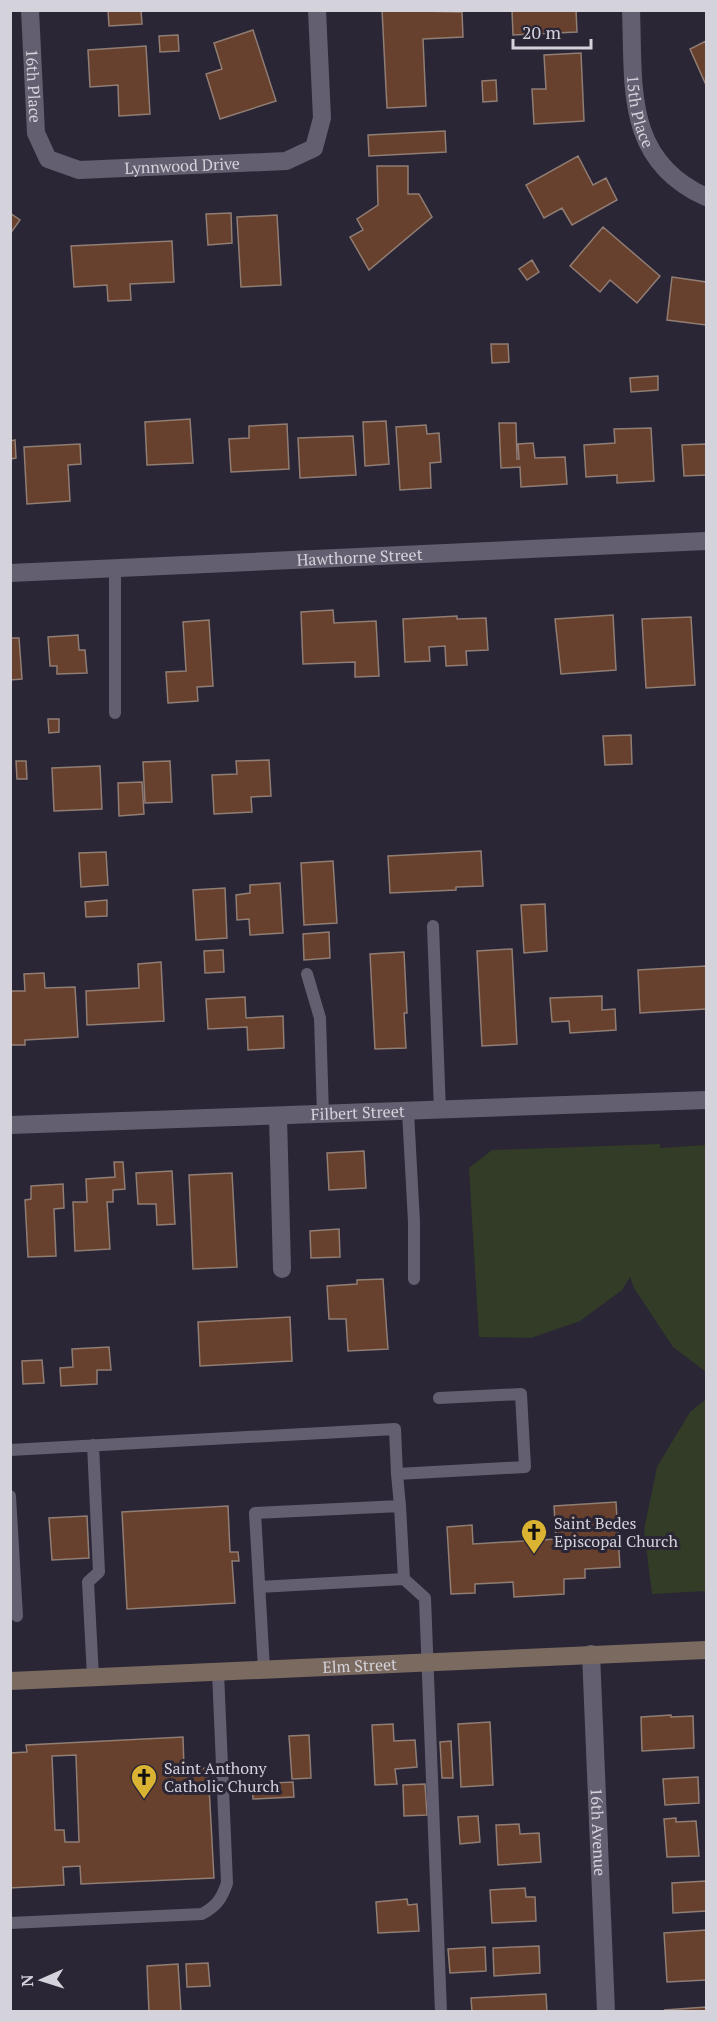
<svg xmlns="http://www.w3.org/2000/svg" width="717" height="2022" viewBox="0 0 717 2022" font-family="'PT Serif',serif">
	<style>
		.green { fill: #323c26 }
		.building { fill: #68402e; stroke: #907d74; stroke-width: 1.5; fill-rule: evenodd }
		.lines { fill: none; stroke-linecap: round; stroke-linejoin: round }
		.lane { stroke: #635f70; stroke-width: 12 }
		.street { stroke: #635f70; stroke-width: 18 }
		.secondary { stroke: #7a6a60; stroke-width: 18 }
		.labels { text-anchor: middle; stroke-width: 6; stroke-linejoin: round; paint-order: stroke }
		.street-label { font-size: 16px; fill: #d4d2db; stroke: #2a2635 }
		.poi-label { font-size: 16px; fill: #d4d2db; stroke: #2a2635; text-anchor: start }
	</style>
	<rect width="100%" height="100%" fill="#2a2635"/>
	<path class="green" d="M660,1144v4l46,-3v227l-33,-25 -39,-59 -4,-11 -8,13 -42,31 -49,17 -52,-1 -10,-169 23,-18z
		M706,1399v192l-54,3 -8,-64 13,-63 33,-55z"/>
	<path class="building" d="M108,10h33l1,14 -33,2z
		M382,10l80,2 1,25 -40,2 3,67 -39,2z
		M512,10h64l1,22 -64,3z
		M253,30l23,71 -56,18 -14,-45 16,-5 -8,-26z
		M178,35l1,16 -19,1 -1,-16z
		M706,41v44l-16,-36z
		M146,46l4,68 -31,2 -1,-31 -28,2 -2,-37z
		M581,53l3,68 -50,3 -2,-35h14l-2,-34z
		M496,80l1,21 -14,1 -1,-21z
		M445,131l1,21 -77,4 -1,-21z
		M578,156l15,29 13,-7 11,22 -45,25 -10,-17 -18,10 -18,-33z
		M377,166h31v28h11l13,23 -63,53 -19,-33 13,-7 -6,-11 21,-14z
		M10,213l10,7 -10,14z
		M231,213l1,30 -24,2 -2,-31z
		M277,215l4,70 -40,2 -4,-70z
		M603,227l57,49 -23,27 -27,-23 -10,12 -30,-26z
		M172,241l2,41 -44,2 1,16 -23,1 -1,-16 -33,2 -3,-41z
		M532,260l7,12 -12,8 -8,-11z
		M672,277l34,5v43l-39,-5z
		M491,344h17l1,18 -17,1z
		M658,376v14l-27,2 -1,-14z
		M190,419l3,44 -46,2 -2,-43z
		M386,421l3,43 -24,2 -2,-44z
		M499,423h17l1,36h2l-1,-15 15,-1 2,15 30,-1 2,27 -46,3 -1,-20 -19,1z
		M287,424l2,45 -58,3 -2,-33 20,-1v-12z
		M426,425l1,9 12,-1 2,29 -11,1 1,25 -31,2 -4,-63z
		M651,428l3,53 -37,2v-8l-31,2 -2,-32 31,-2 -1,-14z
		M353,436l3,39 -56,3 -2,-40z
		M15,440l1,18 -6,1v-18z
		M80,444l1,20 -13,1 2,36 -43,3 -3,-57z
		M706,444v31l-22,1 -2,-31z
		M333,610l1,13 42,-2 3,55 -24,1v-15l-52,2 -2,-52z
		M613,615l3,55 -55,4 -6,-55z
		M457,616v3l29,-1 2,32 -22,1 1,14 -21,1 -1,-20 -16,1 1,14 -25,1 -2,-43z
		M691,617l4,68 -49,3 -4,-69z
		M209,620l4,66 -16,1 1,14 -30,2 -2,-31 20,-1 -3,-49z
		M78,635l1,15h6l2,23 -30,1v-8h-7l-2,-29z
		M10,638h9l3,41 -12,1z
		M48,719h11v13l-10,1z
		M631,735l1,29 -27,1 -2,-29z
		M269,760l2,36 -20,1 1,15 -38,2 -2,-39 25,-1 -1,-13z
		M16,761h10l1,18h-10z
		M170,761l2,41 -27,1 -2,-41z
		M100,766l2,43 -48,2 -2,-43z
		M142,782l2,32 -25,2 -1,-33z
		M481,851l2,35 -27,1v3l-66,3 -2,-37z
		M106,852l2,33 -27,2 -2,-34z
		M333,861l4,62 -33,2 -3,-62z
		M280,883l3,50 -33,2 -1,-16 -12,1 -1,-25 14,-2v-8z
		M225,888l2,50 -31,2 -3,-50z
		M107,900v16l-21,1 -1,-15z
		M545,904l2,47 -23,2 -3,-48z
		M329,932l1,26 -26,2 -1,-26z
		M512,949l5,95 -35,2 -5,-95z
		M223,950l1,22 -19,1 -1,-22z
		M404,952l3,61h-3l2,35 -31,1 -5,-95z
		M161,962l3,59 -77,4 -1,-34 53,-3 -1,-24z
		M706,966v43l-66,4 -2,-43z
		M44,973l1,15 30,-1 3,50 -53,3v5h-15v-54h15l-1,-17z
		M602,996v14l13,-1 1,21 -46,3 -1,-12 -17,1 -2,-24z
		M245,997l1,21 37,-2 1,32 -36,2 -1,-23 -39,2 -2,-30z
		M364,1151l2,37 -37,2 -2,-37z
		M114,1162h9l2,27 -12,1v12h-6l3,47 -35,2 -2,-49h14l-1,-23 29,-2z
		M172,1171l3,53 -18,1 -1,-21h-18l-2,-31z
		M232,1173l5,94 -44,2 -4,-94z
		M63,1184l1,24 -10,1 2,47 -28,1 -3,-57 6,-1v-13z
		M339,1229l1,28 -29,1 -1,-27z
		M383,1279l5,70 -40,2 -2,-32h-17l-2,-33 30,-2v-4z
		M290,1317l2,44 -92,5 -2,-44z
		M109,1347l2,23h-14v14l-36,2 -1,-18 13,-1 -1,-18z
		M42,1360l2,23 -21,1 -1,-23z
		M616,1502l4,65 -35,2v9l-21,1v15l-50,3 -1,-15 -38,2v9l-24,1 -4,-67 25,-2 1,19 83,-5 -2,-33z
		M228,1506l2,46h8l1,9h-7l3,42 -108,6 -5,-97z
		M87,1516l2,42 -37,2 -3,-42z
		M671,1715v2l22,-1 1,32 -52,3 -1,-34z
		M490,1722l3,63 -32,2 -3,-63z
		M393,1724l1,17 21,-1 2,27 -22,2 2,15 -22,1 -3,-60z
		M309,1735l2,43 -19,1 -3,-43z
		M183,1737l1,32 24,-1 6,110 -133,6 -1,-18 -17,1 1,18 -54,3v-135l17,-1 -1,-7zM76,1755l3,87h-14l-1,-12h-9l-3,-74z
		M451,1741l2,37h-11l-2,-36z
		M698,1777l1,26 -34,2 -2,-26z
		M293,1782l1,15 -41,2 -1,-15z
		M425,1784l2,31 -23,1 -1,-31z
		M478,1816l2,26 -20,2 -2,-27z
		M676,1818v4l20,-1 3,35 -32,1 -3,-38z
		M519,1824l1,10 19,-1 2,29 -43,3 -2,-40z
		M706,1881v30l-33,2 -1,-30z
		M525,1888l1,9h9l1,24 -44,2 -2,-33z
		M407,1899l1,6 9,-1 2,27 -41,2 -2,-31z
		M706,1930v50l-39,2 -3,-49z
		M539,1946l1,27 -46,3 -1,-28z
		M485,1947l1,24 -36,2 -2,-24z
		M208,1963l2,23 -23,1 -1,-23z
		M178,1964l3,48h-32l-2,-46z
		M546,1994l1,18h-75l-1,-14z
		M706,2007v5h-40l-1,-2z"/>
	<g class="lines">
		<path class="lane" d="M115,713v-144
			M433,926l7,185
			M307,974l13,44 3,97
			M408,1112l6,110v57
			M93,1445l6,127 -11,10 5,95
			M10,1450l385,-21 2,45
			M10,1496l7,120
			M404,1579l21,19 16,414
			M259,1587l145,-8 -4,-73
			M264,1669l-9,-156 145,-7 -3,-32 128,-7 -4,-73 -82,4
			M10,1923l192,-9c15,-8 20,-16 25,-31l-9,-211"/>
		<g class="street">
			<path id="s1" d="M30,10l6,123 12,26 31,11 207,-9 28,-13 8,-30 -5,-108"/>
			<path id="s2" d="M631,10c3,77 -7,150 75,187"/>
			<path id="s3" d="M10,573l696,-32"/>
			<path d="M278,1117l4,152"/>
			<path id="s4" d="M10,1125l696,-25"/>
			<path id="s5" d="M591,1654l15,358"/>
		</g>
		<path class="secondary" id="s6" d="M10,1681l696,-31"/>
	</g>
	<defs>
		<g id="church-pin" transform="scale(1.35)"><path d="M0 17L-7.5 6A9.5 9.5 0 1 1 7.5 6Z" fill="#dab333" stroke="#2a2635"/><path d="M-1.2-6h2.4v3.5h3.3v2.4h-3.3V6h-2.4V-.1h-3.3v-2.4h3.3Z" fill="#111"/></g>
	</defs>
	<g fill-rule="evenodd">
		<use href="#church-pin" x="534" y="1532"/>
		<use href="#church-pin" x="144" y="1777"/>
	</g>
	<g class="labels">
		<g class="street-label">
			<text dy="6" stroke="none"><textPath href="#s1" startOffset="76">16th Place</textPath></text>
			<text dy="6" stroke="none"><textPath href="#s2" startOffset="102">15th Place</textPath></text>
			<text dy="6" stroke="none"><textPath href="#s1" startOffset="288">Lynnwood Drive</textPath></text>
			<text dy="6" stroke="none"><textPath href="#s3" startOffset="350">Hawthorne Street</textPath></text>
			<text dy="6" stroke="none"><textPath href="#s4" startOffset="348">Filbert Street</textPath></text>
			<text dy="6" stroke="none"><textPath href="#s6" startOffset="350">Elm Street</textPath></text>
			<text dy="6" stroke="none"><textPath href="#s5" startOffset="178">16th Avenue</textPath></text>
		</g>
		<g class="poi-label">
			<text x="554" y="1529">Saint Bedes<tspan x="554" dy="18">Episcopal Church</tspan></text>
			<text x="164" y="1774">Saint Anthony<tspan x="164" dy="18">Catholic Church</tspan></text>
		</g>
	</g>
	<rect width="717" height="2022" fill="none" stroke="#d4d2db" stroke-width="24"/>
	<g transform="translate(42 1980) rotate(267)" stroke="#2a2635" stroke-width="4.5" paint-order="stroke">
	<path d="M0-4.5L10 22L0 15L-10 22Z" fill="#d4d2db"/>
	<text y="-9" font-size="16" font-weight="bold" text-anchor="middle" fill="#d4d2db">N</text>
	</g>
	<path d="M513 39v9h78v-9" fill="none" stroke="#d4d2db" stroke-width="3"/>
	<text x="522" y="39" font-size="18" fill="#d4d2db" stroke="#2a2635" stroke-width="4.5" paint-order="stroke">20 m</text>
</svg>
